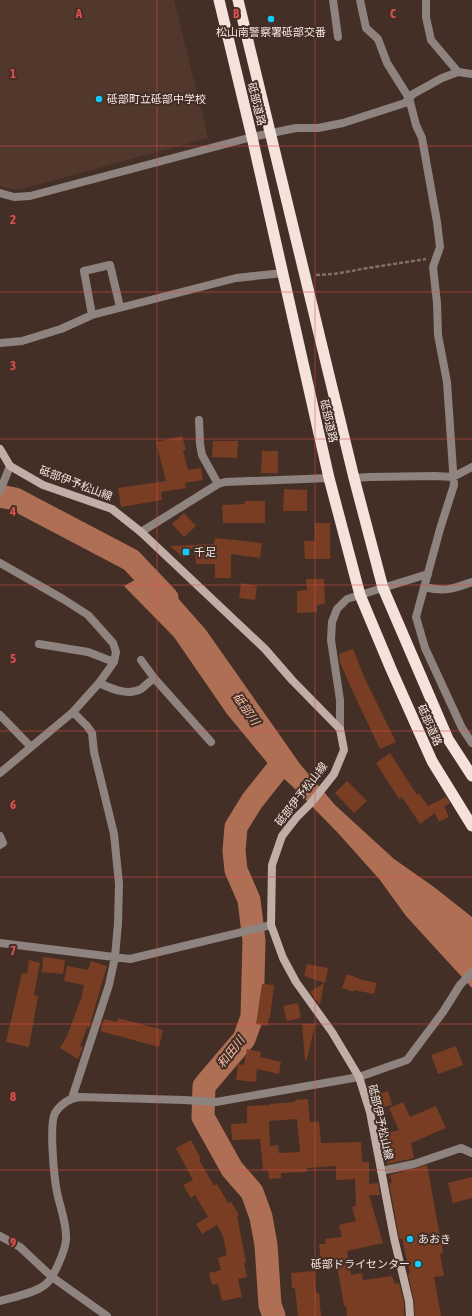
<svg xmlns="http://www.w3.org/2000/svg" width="472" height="1316" viewBox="0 0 472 1316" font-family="'Asap Condensed','Noto Sans JP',sans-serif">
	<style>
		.built { fill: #52372c }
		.water { fill: #af6f54 }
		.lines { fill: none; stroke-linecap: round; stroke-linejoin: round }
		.river { stroke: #af6f54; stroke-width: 23 }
		.building { fill: #783d23; fill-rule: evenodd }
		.path { stroke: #816f67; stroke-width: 2.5; stroke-dasharray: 4 2; stroke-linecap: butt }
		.minor { stroke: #8e837e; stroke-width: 8 }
		.secondary { stroke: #c1afa7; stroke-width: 8 }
		.trunk { stroke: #f4e2db; stroke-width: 11 }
		.grid { fill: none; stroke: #dc4e4d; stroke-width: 1; stroke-opacity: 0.55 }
		.poi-dot { fill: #13cafb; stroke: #442f26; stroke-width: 1.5 }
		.labels { text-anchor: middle; stroke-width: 4; stroke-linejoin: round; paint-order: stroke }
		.poi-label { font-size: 11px; fill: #f6e8e3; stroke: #442f26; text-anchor: start }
		.street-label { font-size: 11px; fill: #f6e8e3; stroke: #442f26 }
		.water-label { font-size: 12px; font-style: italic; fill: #f7bea7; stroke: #442f26 }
		.grid-label { font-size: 13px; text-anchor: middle; font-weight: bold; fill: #dc4e4d; stroke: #442f26; stroke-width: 4; stroke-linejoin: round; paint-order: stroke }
	</style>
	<rect width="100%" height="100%" fill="#442f26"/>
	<path class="built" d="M0,0h174l34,138 -190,52 -18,-4z"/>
	<path class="water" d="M153,570l53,60 94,134 35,41 59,54 40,28 38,30v71l-66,-72 -26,-36 -42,-47 -45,-46 -23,-21 -43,-52 -53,-77 -50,-51z"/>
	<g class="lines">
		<path class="river" d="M0,496l15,3 116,61 36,38
			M274,1316l-4,-11 -4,-60 -5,-28 -9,-25 -20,-23 -29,-52 1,-31 40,-47 8,-22 2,-76 -5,-41 -13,-30 -2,-19 2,-24 16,-26 31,-39"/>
	</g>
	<path class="building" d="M182,436l4,14 -3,1 5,19 13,-2 2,12 -18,3 1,5 -25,4 1,8 -41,7 -3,-19 48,-7 -10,-39z
		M213,441h25l-1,17 -25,-1z
		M262,451h16v22h-17z
		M284,489l23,1v21h-24z
		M245,501h20v22h-42l-1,-18 23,-1z
		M184,513l12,13 -12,11 -12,-13z
		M315,523h15v36h-25l-1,-18h11z
		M215,538l47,5 -2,15 -29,-4v24h-16v-14h-19l-1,-19 -11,13 -14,-12 44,-2z
		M306,579h18l1,25 -8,1v7l-20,1v-22l10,-1z
		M241,583l16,3 -2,14 -16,-2z
		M353,649l12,30 31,63 -16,7 -29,-61 -11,-26 -1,-8z
		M390,753l27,42 2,-2 9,13 18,-9 4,6 -6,4 5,10 -10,5 -4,-9 -15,11 -18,-27 -3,2 -23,-36z
		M347,781l20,20 -13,12 -19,-20z
		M43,957l22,3 -2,14 -21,-2z
		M29,960l11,3 -6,32 4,1 -9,51 -23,-5 16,-69 5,1z
		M91,961l16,5 -18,62h-2l-7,18 3,1 -5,12 -18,-11 7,-12 16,-43h-1l2,-8 -20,-4 3,-15 21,4z
		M307,964l21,4 -3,15 -21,-7z
		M347,974l11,4v1l19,4 -3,11 -20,-4 -1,2 -11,-4z
		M324,983l-4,22 -10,-13z
		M262,984l12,1 -4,33h-1l-1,8 -12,-2z
		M298,1003l3,15 -14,3 -4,-15z
		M118,1018l45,12 -4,17 -59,-16 4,-12 13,3z
		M302,1024h13l-8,36h-2z
		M456,1046l7,19 -25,9 -7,-19z
		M247,1049l14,3 -1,5 21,5 -2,12 -22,-5 -1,13 -20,-2 2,-16 6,1z
		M388,1091l4,14 -16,4 -3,-14z
		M308,1099l2,23h9l2,21 40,-1 1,20h7v22l9,-1 2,12h-11l14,48 -36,8 4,24 11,-2 1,7 29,-4 3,8 4,-1 5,19v14h-57l-1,-10h-2l-8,-47 -15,1 -2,-16h7l-1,-5 17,-2 -3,-12 17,-4 -4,-14 4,-1 -1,-27 -19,1v-14l-29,2v4l-26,1v5l-12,1 -1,-9h-5l-3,-31 -28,1 -1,-16 16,-1v-17l23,-1v-1l25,-2v-2zM297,1119l3,33 -21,1 -1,-8 -8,1 -1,-25z
		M403,1102l7,15 26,-11 10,22 -35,15 3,15 -26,6 -6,-30 17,-4 -10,-22z
		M191,1140l10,19 -2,1 15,26 3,-2 11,19 3,-1 8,13 -2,1 9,46 -2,1 3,14 -9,2 4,18 -20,4 -4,-17 -6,1 -3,-12 12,-3 -3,-12 9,-3 -4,-19 -6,-11 -15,9 -6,-10 12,-7 -13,-22 -4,3 -8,-13 10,-5 -17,-32z
		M427,1165l16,88 -3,1 4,22 -10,1 7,39h-26l-1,-16 -6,-26 2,-1 -8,-34h-2l-1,-2 -10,-54h3l-2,-8z
		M472,1177v21l-19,5 -5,-20z
		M314,1271l2,22h3l2,23h-23l-3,-28h-3l-1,-15z"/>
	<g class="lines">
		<path class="path" d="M316,275l18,-1 34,-6 58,-9"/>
		<path class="minor" d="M333,0l5,37
			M360,0l6,28 12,11 9,24 22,35 7,27 6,13 15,84 3,25 -7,20 4,36 1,32 9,47 7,103 -14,44 -24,88 9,31 37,80 10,15
			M426,0v17l5,23 27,32
			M0,193l14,4 16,-1 222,-59 44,-9h22l25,-5 62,-20 8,-9 29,-16 16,-6 14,2
			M92,315l-8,-44 26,-6 10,42
			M0,343l22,-2 39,-12 31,-14 144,-37 47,-5
			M199,420l1,24 2,11 16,29
			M354,478l15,-1 66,-1 18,1 19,-10
			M0,491l10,-25
			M141,532l77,-48 7,-2 104,-4
			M0,563l63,36 25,16 25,28 3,9 -2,10 -15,21 -26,29 -73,61
			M424,587c21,5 28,2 48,-5
			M39,644l49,8 26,10
			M141,660l13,18 57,64
			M99,683c13,6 29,13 42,6 4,-3 9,-8 13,-11
			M0,715l31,32
			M340,729v-29l-9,-60 1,-18 5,-13 10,-10 13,-4 68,-21
			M0,836l3,7 -3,2
			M0,943l130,16 141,-34
			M72,1098l37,-113 6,-28 3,-34 1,-39 -5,-50 -20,-82 -2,-19 -5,-7 -14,-14
			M381,1171l33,-7 47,-16 11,5
			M0,1236l20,11 32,30 55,39
			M0,1301c13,-4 36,-8 46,-17 8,-7 19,-33 20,-44 1,-17 -6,-32 -9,-48 -3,-14 -8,-68 -2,-79 6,-9 15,-15 25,-16l104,3 32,2 143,-25 48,-17 36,-48 17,-27 12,-13"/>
		<path class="secondary" d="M0,449l10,17 33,19 69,24 29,23 124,117 27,31 48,49 4,21 -10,24 -23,29 -15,15 -14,18 -10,29 -1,60 12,33 13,24 36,50 27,45 11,35 24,126 15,63 1,15"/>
		<path class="trunk" d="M219,0l33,137 77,341 31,117 31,74 41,92 40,65
			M238,0l116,478 29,110 65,151 24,37"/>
	</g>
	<path class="grid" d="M157,0v1316M315,0v1316M0,146h472M0,292h472M0,439h472M0,585h472M0,731h472M0,877h472M0,1024h472M0,1170h472"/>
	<g class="poi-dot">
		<circle cx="271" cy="19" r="4"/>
		<circle cx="99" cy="99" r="4"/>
		<rect x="182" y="548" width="8" height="8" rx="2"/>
		<circle cx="410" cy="1239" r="4"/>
		<circle cx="418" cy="1264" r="4"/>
	</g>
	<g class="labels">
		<g class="poi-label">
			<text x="271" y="36" text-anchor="middle">松山南警察署砥部交番</text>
			<text x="107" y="103">砥部町立砥部中学校</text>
			<text x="194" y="556">千足</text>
			<text x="418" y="1243">あおき</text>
			<text x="410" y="1268" text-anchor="end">砥部ドライセンター</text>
		</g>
		<g class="street-label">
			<text transform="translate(257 104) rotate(76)" y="4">砥部道路</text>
			<text transform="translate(329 421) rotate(77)" y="4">砥部道路</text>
			<text transform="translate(76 483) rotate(21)" y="4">砥部伊予松山線</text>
			<text transform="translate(430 725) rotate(66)" y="4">砥部道路</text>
			<text transform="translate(301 794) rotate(-52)" y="4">砥部伊予松山線</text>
			<text transform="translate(381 1122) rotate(77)" y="4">砥部伊予松山線</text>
		</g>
		<g class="water-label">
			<text transform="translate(246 709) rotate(55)" y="4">砥部川</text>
			<text transform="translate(231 1052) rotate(-52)" y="4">和田川</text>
		</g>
	</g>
	<g class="grid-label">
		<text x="79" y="18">A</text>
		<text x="236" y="18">B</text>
		<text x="393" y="18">C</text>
		<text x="13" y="78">1</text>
		<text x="13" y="224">2</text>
		<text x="13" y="370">3</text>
		<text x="13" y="516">4</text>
		<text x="13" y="663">5</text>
		<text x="13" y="809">6</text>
		<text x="13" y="955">7</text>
		<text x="13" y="1101">8</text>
		<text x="13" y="1247">9</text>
	</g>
</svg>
